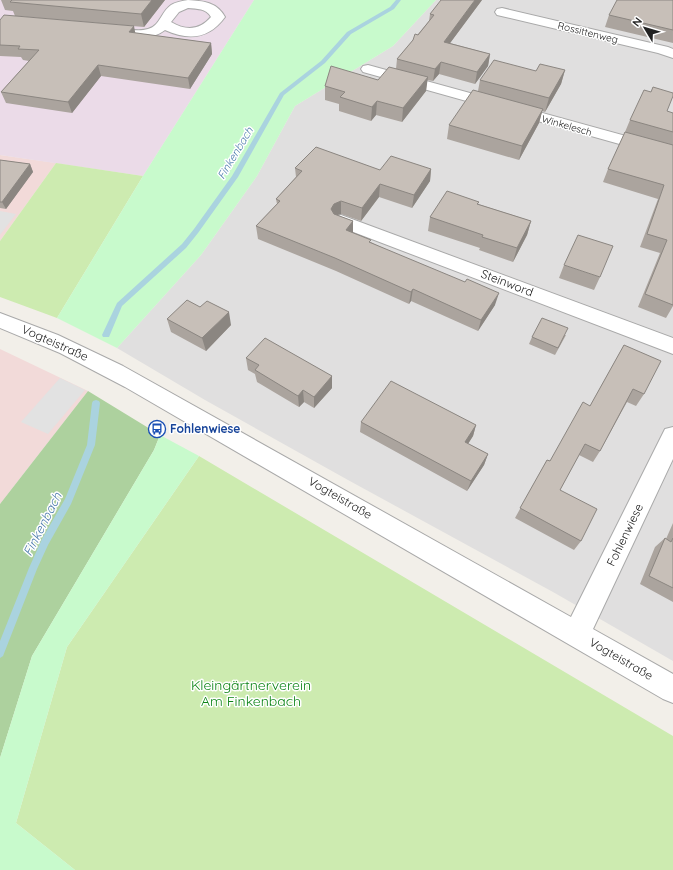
<svg xmlns="http://www.w3.org/2000/svg" width="673" height="870" viewBox="0 0 673 870" font-family="Quicksand,sans-serif">
	<style>
		.residential { fill: #e0dfdf }
		.commercial { fill: #f2dad9 }
		.industrial { fill: #ebdbe8 }
		.grass { fill: #cdebb0 }
		.forest { fill: #add19e }
		.park { fill: #c8facc }
		.parking { fill: #e2e2e2 }
		.lines { fill: none; stroke-linecap: round; stroke-linejoin: round }
		.stream { fill: #aad3df; fill-rule: evenodd }
		.minor-casing { stroke: #a9a9a9; stroke-width: 2 }
		.minor { fill: #fff; fill-rule: evenodd }
		.wall { fill: #aba49e }
		.shaded-wall { fill: #8b8681 }
		.building { fill: #c7bfb8; stroke: #8b8681 }
		.labels { text-anchor: middle; stroke-width: 3; stroke-linejoin: round; paint-order: stroke }
		.far-street-label { font-size: 10px; fill: #222; stroke: #fff }
		.far-water-label { font-size: 11px; font-style: italic; fill: #4a7aab; stroke: #fff }
		.street-label { font-size: 12px; fill: #222; stroke: #fff }
		.transit-label { font-size: 12px; font-weight: bold; fill: #164399; stroke: #fff; text-anchor: start }
		.water-label { font-size: 13px; font-style: italic; fill: #4a7aab; stroke: #fff }
		.near-park-label { font-size: 14px; fill: #0c8416; stroke: #fff }
	</style>
	<rect width="100%" height="100%" fill="#f2efe9"/>
	<path class="residential" d="M436,0h237v661l-120,-69 -205,-112 -143,-80 -88,-52 84,-93 56,-79 38,-70 98,-60z"/>
	<path class="commercial" d="M0,155l56,8 -56,78z
		M0,349l88,42 -88,113z"/>
	<path class="industrial" d="M0,0h254l-111,176 -143,-21z"/>
	<path class="grass" d="M56,163l87,13 -86,142 -57,-21v-56z
		M199,456l474,280v134h-598l-59,-47 51,-176z"/>
	<path class="forest" d="M88,391l72,44 -6,15 -122,206 -32,102v-254z"/>
	<path class="park" d="M254,0h182l-43,46 -98,60 -38,70 -56,79 -84,93 -60,-30 86,-142z
		M160,435l39,21 -132,191 -51,176 59,47h-75v-112l32,-102 122,-206z"/>
	<path class="parking" d="M0,211l16,3 -16,21z
		M60,378l25,12 -37,44 -27,-12z"/>
	<g class="lines">
		<path class="stream" d="M396,0h5l-7,9 -43,25 -26,29 -41,32 -46,82 -40,56 -12,15 -64,58 -13,31h-6l-1,-2 15,-32 65,-59 12,-15 38,-53 48,-83 41,-32 26,-29 43,-25z
			M96,400l3,1 1,2 -5,42 -24,59 -23,41 -11,24 -34,87 -3,2v-17l29,-73 13,-29 23,-40 22,-54 5,-42 1,-2z"/>
		<g class="minor-casing">
			<path id="minor" d="M188,0c15,1 29,2 37,17 -16,22 -36,24 -60,13 -17,13 -40,6 -60,4l-5,-1 -2,-3 2,-3 5,-1c13,1 31,7 43,3 12,-3 13,-17 23,-24 5,-3 11,-4 17,-5zM188,8c9,1 18,0 23,9 -11,13 -25,14 -40,5l8,-10z
				M502,8l166,39 5,2v9l-15,-5 -161,-38 -2,-3 2,-3z
				M368,65l305,84v10l-310,-87 -2,-3 2,-3z
				M341,215l332,123v16l-338,-129 -3,-4 3,-4z
				M0,313l58,22 65,31 448,251 94,-188 8,-2v32l-80,170 80,45v29l-10,-4 -538,-312 -65,-34 -60,-25z"/>
		</g>
		<use href="#minor" class="minor"/>
	</g>
	<path class="wall" d="M1,0h164l-21,27 -129,-11 -2,-5 -8,-1z
		M482,0l-32,43 40,11 -2,12 -13,18 -36,-10 -6,7 -6,-1 -1,11 -24,31 -26,-7 -5,6 -32,-10v-7l-14,-4v-14l53,-6 18,-11 1,-10 32,-38 1,-7z
		M673,0v43l-68,-16 4,-12z
		M0,20l135,13 76,10 1,11 -22,35 -89,-13 -29,37 -66,-10 -5,-11 28,-31 -6,-1 -2,-3 -21,-1z
		M565,70l-4,14 -16,28 -3,-1 -3,12 -20,37 -72,-21 2,-14 29,-34 2,-11 56,-9z
		M673,113v193l-7,12 -28,-11 22,-54 -20,-6 18,-48 -55,-17 5,-13 17,-37 5,-12z
		M0,160l30,4 3,8 -27,37 -6,-1z
		M295,168l85,2 51,-1 -1,12 -18,27 -33,-11 -18,24 -20,-7 -4,1 16,6v12l142,72 -17,26 -67,-30 -2,3 -73,-33 -78,-32 -2,-13 21,-22 -1,-5 20,-22z
		M479,202l-1,2 53,17 -4,14 -14,27 -34,-12 1,-2 -52,-17 2,-14z
		M564,265l36,12 -6,13 -35,-12z
		M167,319l64,6 -25,26 -35,-19z
		M566,335l-11,20 -26,-11 3,-7z
		M624,345l20,49 -8,12 -9,-4 -27,49 -7,11 -14,-7 -19,35 21,51 -7,9 -59,-32 32,-58 3,1 40,-55z
		M246,358l86,18v12l-18,20 -10,-6 -5,5 -42,-25 -2,-8 -7,-4z
		M361,422l115,3 -3,11 -5,8 20,10 -4,11 -17,26 -107,-59z
		M673,523v79l-33,-18 15,-37 10,-9 1,1z"/>
	<path class="shaded-wall" d="M152,0h13l-21,27 -3,-13z
		M475,0h7l-40,54 2,-12z
		M134,26l2,11 -7,-5z
		M211,43l1,11 -22,35 -2,-11z
		M490,54l-2,12 -13,18 2,-12z
		M441,62l-2,12 -6,7 2,-12z
		M98,65l3,11 -29,37 -4,-11z
		M565,70l-4,14 -16,28 4,-14z
		M428,77l-2,14 -24,31 1,-14z
		M377,101l-1,14 -5,6 1,-14z
		M543,109l-4,14 -20,37 3,-14z
		M30,164l3,8 -27,37 -4,-7z
		M431,169l-1,12 -18,27 2,-13z
		M380,184l-1,13 -18,24 1,-13z
		M341,201v13l-7,2 -3,-7 3,-5z
		M353,221v12l-7,-3z
		M531,221l-4,14 -14,27 4,-14z
		M413,289l-2,12 -2,3 2,-12z
		M499,293l-4,12 -17,26 3,-11z
		M229,312l2,13 -25,26 -4,-13z
		M332,376v12l-18,20v-11z
		M303,390l1,12 -5,5 -1,-11z
		M476,425l-3,11 -11,17 3,-11z
		M488,454l-4,11 -17,26 4,-10z"/>
	<path class="building" d="M12,0h140l-11,14 -131,-12z
		M441,0h34l-31,42 46,12 -13,18 -36,-10 -6,7 -38,-10 16,-19 2,-6 3,1 16,-20 -4,-1z
		M617,0h56v30l-64,-15z
		M4,15l130,11 -5,6 82,11 -23,35 -90,-13 -30,37 -67,-10 38,-42 -21,-1 2,-3 -20,-1v-25z
		M494,60l42,11 4,-7 25,6 -16,28 -69,-18z
		M331,66l47,14 11,-13 39,10 -25,31 -26,-7 -5,6 -32,-10 5,-5 -20,-6z
		M653,87l20,6v3l-6,15 6,2v19l-43,-12 14,-30 7,2z
		M473,90l70,19 -21,37 -73,-21z
		M625,132l48,13v160l-28,-11 22,-54 -20,-6 17,-49 -56,-16z
		M316,147l64,23 11,-14 40,13 -17,26 -34,-11 -18,24 -21,-7 -7,3 -3,5 3,5 19,7 -7,9 25,10 -2,2 96,40 2,-3 32,14 -18,27 -68,-31 -2,3 -76,-34 -79,-32 24,-25 -4,-2 26,-28 -7,-3z
		M0,160l30,4 -28,38h-2z
		M447,191l32,11 -2,2 54,17 -14,27 -35,-11 1,-2 -53,-18z
		M578,235l35,11 -13,31 -36,-12z
		M187,300l13,7 7,-6 22,11 -27,26 -35,-19z
		M542,318l26,10 -10,20 -26,-11z
		M265,338l67,38 -18,21 -11,-7 -5,6 -43,-26 4,-5 -13,-7z
		M624,345l37,16 -17,33 -11,-5 -33,62 -15,-7 -25,46 37,19 -16,32 -61,-33 27,-48 3,1 33,-59 7,4z
		M391,381l85,44 -11,17 23,12 -17,27 -110,-59z
		M665,538l6,4 2,-4v50l-24,-12z"/>
	<defs>
		<g id="bus-ring" transform="scale(0.9)"><circle r="9.5" fill="#fff" stroke="#1a4fb4" stroke-width="1.5"/><path d="M-5-6H5V4H4V6H2V4H-2V6H-4V4H-5ZM-3.5-4V0h7V-4ZM-3.5 1.2v1.5H-2V1.2ZM2 1.2v1.5H3.5V1.2Z" fill="#1a4fb4"/></g>
	</defs>
	<g fill-rule="evenodd">
		<use href="#bus-ring" x="157" y="429"/>
	</g>
	<g class="labels">
		<g class="far-street-label">
			<text transform="translate(588 32) rotate(14)" y="4">Rossittenweg</text>
			<text transform="translate(567 125) rotate(16)" y="4">Winkelesch</text>
		</g>
		<g class="far-water-label">
			<text transform="translate(235 153) rotate(-59)" y="4">Finkenbach</text>
		</g>
		<g class="street-label">
			<text transform="translate(507 283) rotate(21)" y="4">Steinword</text>
			<text transform="translate(55 343) rotate(24)" y="4">Vogteistraße</text>
			<text transform="translate(340 498) rotate(30)" y="4">Vogteistraße</text>
			<text transform="translate(625 535) rotate(-64)" y="4">Fohlenwiese</text>
			<text transform="translate(621 659) rotate(30)" y="4">Vogteistraße</text>
		</g>
		<g class="transit-label">
			<text x="170" y="433">Fohlenwiese</text>
		</g>
		<g class="water-label">
			<text transform="translate(42 524) rotate(-63)" y="5">Finkenbach</text>
		</g>
		<g class="near-park-label">
			<text x="251" y="690">Kleingärtnerverein<tspan x="251" dy="16">Am Finkenbach</tspan></text>
		</g>
	</g>
	<g transform="translate(645 28) rotate(308)" stroke="#ffffff" stroke-width="3" paint-order="stroke">
	<path d="M0-3L7 15L0 10L-7 15Z" fill="#222222"/>
	<text y="-6" font-size="11" font-weight="bold" text-anchor="middle" fill="#222222">N</text>
	</g>
</svg>
